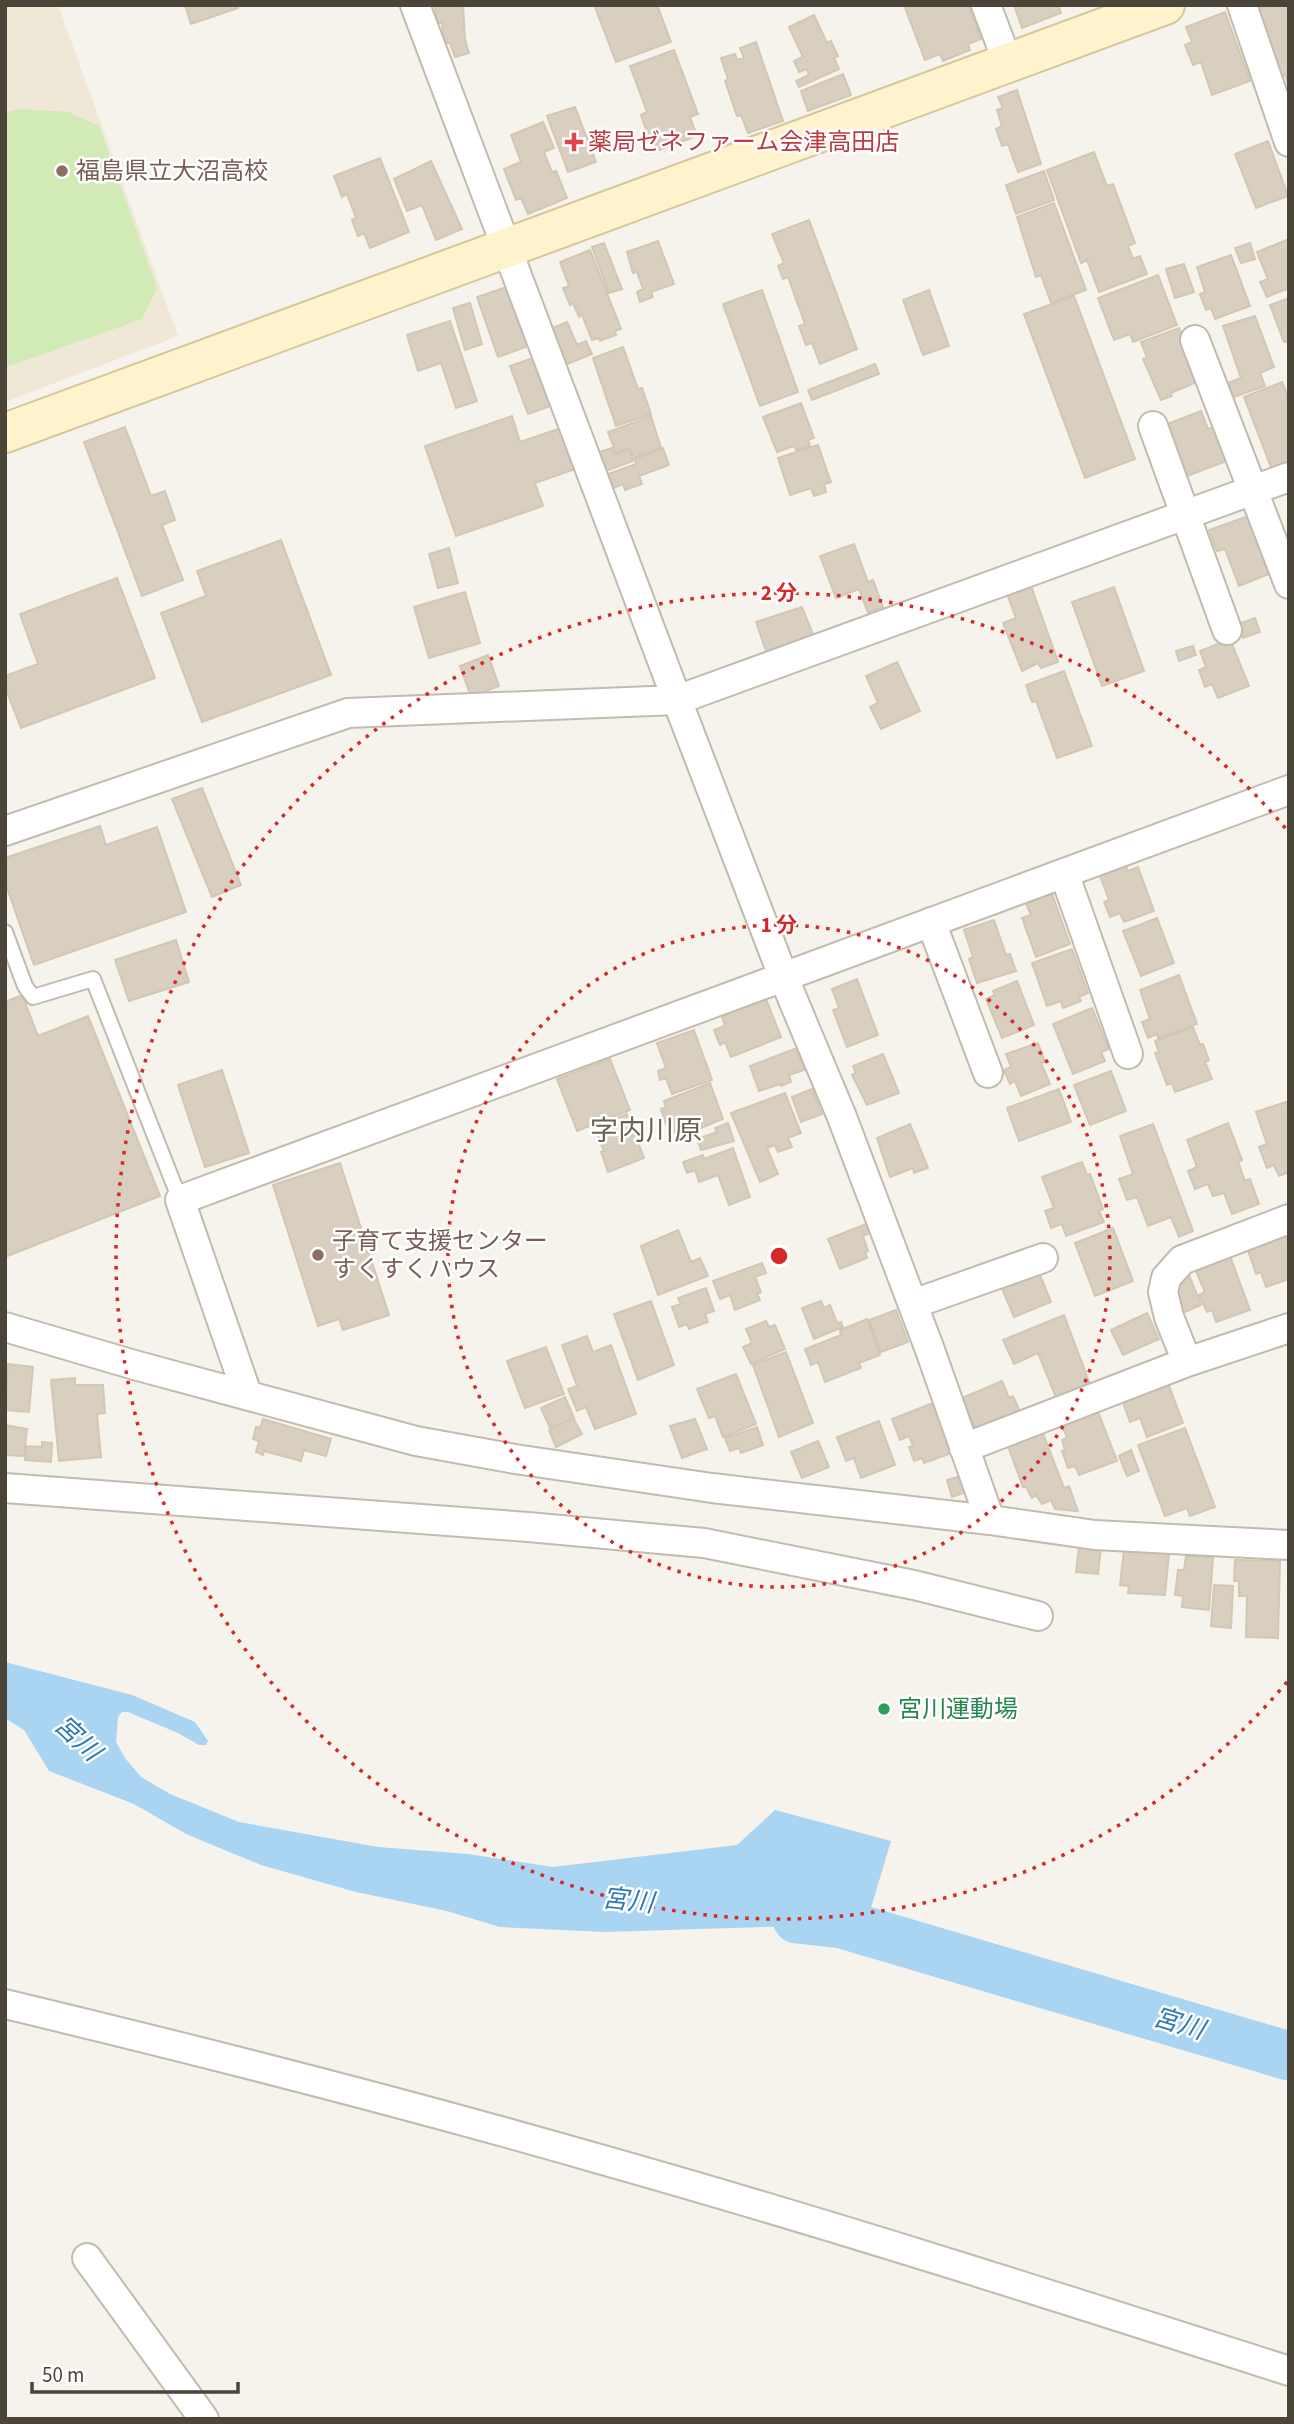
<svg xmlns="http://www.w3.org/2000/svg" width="1294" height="2424" viewBox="0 0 1294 2424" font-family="'Source Sans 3','Noto Sans JP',sans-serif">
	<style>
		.education { fill: #efe8d6 }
		.green { fill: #d2eab5 }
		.water { fill: #a9d4f2 }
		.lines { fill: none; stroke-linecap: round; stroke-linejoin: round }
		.river { stroke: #a9d4f2; stroke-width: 49 }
		.building { fill: #d8cfc1; stroke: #d3c7b4; stroke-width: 2 }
		.lane-casing { stroke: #c2bbae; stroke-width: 18 }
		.street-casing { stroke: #c2bbae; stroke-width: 32 }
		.secondary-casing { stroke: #d6c79b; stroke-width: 42 }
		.lane { stroke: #fff; stroke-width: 14 }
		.street { stroke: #fff; stroke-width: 28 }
		.secondary { stroke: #fff3cd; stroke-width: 38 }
		.ring { fill: none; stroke: #d62828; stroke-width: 3.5; stroke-dasharray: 3.5 7 }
		.health-dot { fill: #e0444e; stroke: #fff; stroke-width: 2.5 }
		.education-dot { fill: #8d6e63; stroke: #fff; stroke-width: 2.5 }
		.leisure-dot { fill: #2e9e5b; stroke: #fff; stroke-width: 2.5 }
		.labels { text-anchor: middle; stroke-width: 5; stroke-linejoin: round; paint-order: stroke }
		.health-label { font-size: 24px; fill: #be3a42; stroke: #fff; text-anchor: start }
		.education-label { font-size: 24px; fill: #785e54; stroke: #fff; text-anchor: start }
		.leisure-label { font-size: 24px; fill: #27864d; stroke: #fff; text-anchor: start }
		.water-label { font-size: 26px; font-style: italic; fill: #2e7ab2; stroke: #fff }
		.quarter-label { font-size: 28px; fill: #6e6250; stroke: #fff }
		.centre { fill: #d62828; stroke: #fff; stroke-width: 3.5 }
		.ring-label { font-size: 21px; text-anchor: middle; font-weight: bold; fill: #d62828; stroke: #fff; stroke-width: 5; stroke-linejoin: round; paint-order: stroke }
	</style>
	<rect width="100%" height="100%" fill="#f6f3ec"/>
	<path class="education" d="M5,5h53l120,331 -173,66z"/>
	<path class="green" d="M21,109l48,3 30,14 58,162 -15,31 -135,48 -2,-1v-253z"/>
	<path class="water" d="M5,1662l127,33 63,27 13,19 -2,4h-7l-21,-12 -50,-21h-6l-4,5 -2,25 9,16 16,19 29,17 69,28 139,25 90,7 85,13 184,-22 38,-35 116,31 -33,110 -40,-21 -21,-4 -192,6 -105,-5 -53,-16 -91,-19 -95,-27 -75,-31 -52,-30 -85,-33 -25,-41 -19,-12z"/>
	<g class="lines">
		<path class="river" d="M797,1919l45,5 447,132"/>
	</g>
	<path class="building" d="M185,5h52l1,3 -47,16z
		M435,5h28l2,35 4,13 -14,4 -5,-14h-6l-2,-20h-5z
		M599,5h58l14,37 -55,20 -21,-55z
		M904,5h64l13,34 -13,5 2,6 -27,11 -3,-7 -15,6z
		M1014,5h44l3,8 -39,15z
		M1268,5h21v81l-4,-11 -9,3 -24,-67z
		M1225,12l25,69 -38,14 -11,-33 -8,3 -8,-20 7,-3 -6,-15z
		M814,15l13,28 4,-2 7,15 -4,2 5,11 -40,18 -3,-6 13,-6 -2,-6 -8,3 -5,-11 9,-4 -14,-30z
		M756,42l27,79 -35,12 -7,-18 -4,1 -12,-35 3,-2 -7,-21 14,-4 2,6 7,-2 -4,-10z
		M674,50l24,64 -8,3 7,19 -43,16 -13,-37 6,-3 -17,-46z
		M843,74l8,21 -43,16 -7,-20z
		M1017,90l24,74 -23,8 -10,-28 -6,2 -6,-17 6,-3 -5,-16 6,-2 -5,-11z
		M575,107l21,55 -28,10 -21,-56z
		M543,122l11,26 -10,4 8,20 4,-1 11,27 -39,16 -7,-16 -5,2 -12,-31 17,-7 -10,-27z
		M1268,141l20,55 -32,12 -21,-54z
		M1094,152l13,34 6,-2 22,59 -7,3 5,13 7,-3 7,18 -48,18 -12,-32 -6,3 -34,-93z
		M380,158l29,74 -39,16 -6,-15 -6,3 -6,-16 4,-2 -9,-24 -5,3 -8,-21z
		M431,161l31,68 -26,11 -14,-35 -15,6 -13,-32z
		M1044,171l10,29 -38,14 -10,-29z
		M1054,203l32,87 -35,13 -10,-28 -5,2 -19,-60z
		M809,220l48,129 -37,15 -8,-21 -6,2 -7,-19 6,-2 -17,-47 -5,2 -5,-13 6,-3 -12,-29z
		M1289,239v49l-22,9 -7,-15 8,-3 -11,-27z
		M658,241l16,43 -23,8 2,5 -13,5 -3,-10 6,-3 -6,-17 -4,1 -6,-21z
		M604,243l18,46 -13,4 -17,-46z
		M1250,243l5,16 -14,4 -6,-15z
		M590,250l31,79 -6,2 1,4 -16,6 -1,-3 -7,2 -10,-25 -3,2 -6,-14 -3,2 -7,-17 6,-2 -9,-24z
		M1231,255l19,51 -35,13 -4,-11 -5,2 -6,-16 5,-2 -8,-25z
		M1184,264l10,28 -19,6 -9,-29z
		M1158,275l19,50 -44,17 -3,-8 -16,6 -16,-42z
		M518,283l21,59 -41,15 -21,-60z
		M762,290l36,102 -38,14 -37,-102z
		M929,290l20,56 -26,9 -20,-55z
		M1074,296l61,163 -50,19 -61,-164z
		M1289,298v43l-5,1 -14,-37z
		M470,303l12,41 -17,6 -12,-42z
		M1255,316l19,51 -14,6 5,13 -31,11 -6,-14 13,-5 -18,-52z
		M450,321l27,80 -21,7 -15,-45 -23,8 -11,-36z
		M567,322l10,23 9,-4 6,13 -27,11 -15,-36z
		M1179,328l20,53 -28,12 1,3 -11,4 -18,-41 4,-1 -6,-16z
		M623,347l15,42 4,-1 9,26 -35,12 -23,-68z
		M541,355l18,48 -31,11 -18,-48z
		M875,364l4,10 -67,26 -4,-10z
		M1282,382l7,17v67l-16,6 -29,-75z
		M801,403l13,35 -6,2 2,6 -14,4 -2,-4 -17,6 -14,-35z
		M1201,411l7,18 11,-4 13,34 -45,17 -2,-5 -3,1 -15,-48z
		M512,416l8,26 44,-15 14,41 -43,15 8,23 -87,30 -31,-90z
		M651,416l10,32 -27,10 -4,-10 -14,5 -8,-21z
		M125,427l26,69 14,-5 10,29 -13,5 21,55 -41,16 -58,-154z
		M818,445l13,37 -7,2 2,8 -12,4 -3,-8 -21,7 -12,-37z
		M612,448l3,7 14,-6 4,12 -30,11 -7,-19z
		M663,448l6,17 -30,11 3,8 -17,6 -2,-6 -12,5 -6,-14 31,-11 -1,-5z
		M1251,515l20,58 -32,13 -14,-37 -8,2 -8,-21z
		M281,540l50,135 -129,47 -41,-109 45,-17 -9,-25z
		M854,544l14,38 5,-2 10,27 -15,6 -9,-24 -23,9 -16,-42z
		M449,548l9,35 -20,5 -9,-34z
		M117,578l38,100 -134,50 -16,-41v-11l33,-12 -18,-50z
		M1030,583l28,79 -17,6 -3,-5 -16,8 -19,-48 13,-5 -10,-27z
		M1114,587l30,84 -42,15 -30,-84z
		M465,592l15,51 -51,15 -15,-51z
		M802,607l12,30 -47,17 -11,-32z
		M1255,618l5,14 -17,6 -5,-14z
		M1230,639l19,47 -31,12 -6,-14 -7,3 -6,-17 7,-3 -6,-16z
		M1193,646l3,9 -17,6 -3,-10z
		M488,655l11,31 -28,11 -11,-31z
		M897,662l23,49 -39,18 -11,-22 8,-4 -12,-27z
		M1064,671l28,75 -35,12 -21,-57 -4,1 -6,-17z
		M202,788l39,97 -29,12 -40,-98z
		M100,826l6,19 51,-18 29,85 -152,53 -29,-83v-24z
		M1126,866l2,5 10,-4 16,44 -30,11 -4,-9 -10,4 -6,-15 5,-2 -9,-24z
		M1052,894l18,50 -34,13 -14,-39 9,-3 -5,-12z
		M1157,918l17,45 -33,13 -18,-45z
		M994,920l12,35 4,-1 6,17 -39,12 -8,-24 4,-2 -9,-27z
		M176,940l13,42 -60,19 -14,-41z
		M1072,949l16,44 -9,4 2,4 -18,7 -2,-7 -14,5 -15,-43z
		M1179,975l18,49 -39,14 -1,-4 -9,4 -6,-16 8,-3 -10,-29z
		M857,979l21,56 -31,12 -14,-37 6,-2 -7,-19z
		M1017,981l17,44 -32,13 -16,-39 9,-4 -2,-4z
		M22,995l16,41 50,-20 72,180 -155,61v-255z
		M766,999l15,38 -50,20 -6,-15 -5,3 -6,-15 11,-4 -3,-10z
		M1092,1008l17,41 -8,3 4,9 -32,13 -20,-50z
		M1193,1027l7,18 3,-1 6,16 -4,2 7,17 -37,13 -3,-9 -5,2 -12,-32 4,-1 -4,-11z
		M694,1030l18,50 -40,14 -6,-16 -6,2 -2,-9 8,-3 -9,-25z
		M1038,1043l7,19 -4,1 9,21 -29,12 -6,-15 -5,3 -6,-14 7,-3 -5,-13z
		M797,1048l7,22 -15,5 2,7 -10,4 -1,-2 -21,7 -9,-25z
		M883,1054l16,39 -32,12 -15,-30 4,-2 -3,-7z
		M610,1059l20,51 -53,21 -20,-52z
		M222,1070l27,83 -44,14 -27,-82z
		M1111,1071l15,40 -36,14 -16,-40z
		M710,1083l13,36 -46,19 -6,-16 -5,2 -5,-15 5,-2 -2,-6z
		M812,1089l10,25 -21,8 -9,-25z
		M1059,1089l12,33 -52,19 -12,-33z
		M785,1093l16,40 -13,5 4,9 -14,5 -3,-7 -8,3 11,26 -18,8 -29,-69z
		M1289,1101v71l-10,4 -5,-11 -7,3 -8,-21 8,-3 -11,-32z
		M627,1114l17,44 -36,14 -7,-20 3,-1 -10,-24z
		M728,1123l6,18 -33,9 -4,-11 20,-7 -2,-4z
		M1228,1123l14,37 -4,2 7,19 5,-2 9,25 -27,10 -8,-21 -11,3 -5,-12 -13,5 -7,-18 9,-4 -10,-27z
		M910,1124l18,44 -14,5 -1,-5 -23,9 -13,-39z
		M1153,1124l40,107 -14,6 -8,-20 -23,9 -11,-29 -10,3 -8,-21 14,-5 -13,-38z
		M733,1148l17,49 -21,8 -11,-30 -19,7 -4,-12 -8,3 -4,-11 20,-7 1,4z
		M1082,1162l5,13 3,-1 13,35 -4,2 5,11 -38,14 -4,-12 -11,4 -6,-17 9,-3 -12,-31z
		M340,1163l49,152 -46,15 -4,-11 -21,7 -45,-141z
		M866,1224l4,9 -7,3 5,15 -3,1 2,6 -27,11 -12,-30z
		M1113,1228l20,53 -38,15 -20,-53z
		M678,1230l13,32 9,-4 8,18 -50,19 -17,-49z
		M1285,1234l4,11v34l-23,8 -5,-15 -5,2 -9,-27z
		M1230,1256l20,54 -34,12 -4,-12 -5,2 -8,-17 6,-3 -10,-23z
		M762,1263l4,10 -11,4 6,15 -4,2 3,6 -25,10 -5,-15 -10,4 -7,-18z
		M1038,1270l13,32 -37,15 -13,-31z
		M1187,1270l14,35 -23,10 -10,-25z
		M706,1288l8,23 -9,3 3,8 -19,7 -2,-5 -8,3 -7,-20 9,-3 -3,-6z
		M651,1301l23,64 -36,15 -24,-66z
		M821,1301l3,7 6,-3 7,18 4,-1 2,5 -29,12 -12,-31z
		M896,1310l12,32 -27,10 -12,-32z
		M1147,1313l12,26 -36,16 -12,-25z
		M1064,1315l27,72 -33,15 -20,-49 -24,11 -11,-24z
		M867,1319l13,36 -21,8 2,5 -36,14 -7,-20 -7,3 -6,-16 36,-14 -1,-5z
		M766,1321l3,6 6,-2 10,24 -34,15 -8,-17 9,-4 -6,-14z
		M587,1336l6,16 18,-7 25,69 -41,15 -9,-22 -9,4 -9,-22 9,-3 -15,-41z
		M546,1347l18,47 -39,14 -18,-47z
		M786,1352l27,71 -34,14 -26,-72z
		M8,1364l25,3 -4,45 -24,-2z
		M736,1374l20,50 -33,13 -8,-21 -6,2 -12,-29z
		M75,1378v7h28l2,28 -8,1 4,43 -42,4 -8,-81z
		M1002,1381l7,17 4,-2 7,16 -44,19 -14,-33z
		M1168,1383l15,40 -36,14 -7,-19 -10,4 -8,-22z
		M565,1397l9,21 -24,10 -9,-20z
		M933,1403l19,50 -28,10 -2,-5 -8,3 -5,-14 4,-1 -4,-10 -9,4 -8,-21z
		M1097,1409l20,52 -38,14 -4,-9 -7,2 -6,-17 3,-1 -3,-10 5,-2 -6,-15z
		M573,1418l9,16 -26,13 -7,-17z
		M263,1419l68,20 -5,17 -22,-6 -3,11 -37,-10 -1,4 -7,-3 3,-11 -6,-2 3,-12 4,1z
		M695,1419l12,30 -25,9 -12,-32z
		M879,1421l16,44 -34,13 -7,-20 -8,3 -9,-24z
		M5,1425l22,4 -3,27 -19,-1z
		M757,1427l6,18 -22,8 -2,-5 -9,3 -5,-13z
		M1041,1428l23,60 5,-2 9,25 -23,-2 -4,-9 -9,4 -6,-9 -4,3 -6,-11h-3l-17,-46z
		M1185,1428l30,79 -25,9 -3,-8 -22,8 -27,-71z
		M818,1441l11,26 -27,11 -11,-26z
		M42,1442l10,1 -1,19 -26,-2 1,-14 16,1z
		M1131,1450l8,21 -12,5 -8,-20z
		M961,1476l5,16 -14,5 -5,-17z
		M1079,1546l22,2 -3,26 -22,-2z
		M1124,1550l45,4 -4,41 -37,-2 1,-7 -9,-1z
		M1186,1556l27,1 -4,53 -27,-3 1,-11 -8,-1 3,-25h6z
		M1235,1560l45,1 -2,77 -32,-1 1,-41h-8v-15h-5z
		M1214,1585l19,1 -2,42 -20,-2z"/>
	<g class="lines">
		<g class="lane-casing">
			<path id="lane" d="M5,932l20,54 8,11 60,-18 87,221"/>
		</g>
		<g class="street-casing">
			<path id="street" d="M415,5l262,695 106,276 59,141 88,233 60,170
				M986,5l22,58
				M1242,5l47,137
				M1195,340l94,244
				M1153,426l74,204
				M5,831l343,-118 329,-13 612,-223
				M1064,873l64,181
				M931,922l57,151
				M913,1304l130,-46
				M5,1327l133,39 278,75 99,18 197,29 278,32 105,15 194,10
				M1187,1362l-18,-45 -6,-25 3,-14 16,-18 107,-41
				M247,1394l-67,-194 1109,-410
				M964,1448l223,-86 102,-34
				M5,1488l523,39 176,16 210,42 124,31
				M5,2004c200,48 400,99 598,156 230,65 458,138 686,211
				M87,2258l117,161"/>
		</g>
		<g class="secondary-casing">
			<path id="secondary" d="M5,433l1160,-428"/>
		</g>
		<use href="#lane" class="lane"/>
		<use href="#street" class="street"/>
		<use href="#secondary" class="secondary"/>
	</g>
	<g class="ring">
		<circle cx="779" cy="1256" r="331"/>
		<path d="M1287 1682A663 663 0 1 1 1287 830"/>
	</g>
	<path class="health-dot" d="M570.5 131.5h7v7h7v7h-7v7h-7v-7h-7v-7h7z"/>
	<g class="education-dot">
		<circle cx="62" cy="171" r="7"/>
		<circle cx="318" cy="1255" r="7"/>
	</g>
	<circle class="leisure-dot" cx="884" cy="1709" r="7"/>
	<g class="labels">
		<g class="health-label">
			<text x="588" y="150">薬局ゼネファーム会津高田店</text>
		</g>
		<g class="education-label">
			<text x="76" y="179">福島県立大沼高校</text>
			<text x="332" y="1249">子育て支援センター<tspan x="332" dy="28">すくすくハウス</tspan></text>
		</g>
		<g class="leisure-label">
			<text x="898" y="1717">宮川運動場</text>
		</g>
		<g class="water-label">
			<text transform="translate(78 1738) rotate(43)" y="9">宮川</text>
			<text transform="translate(628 1900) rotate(6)" y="9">宮川</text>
			<text transform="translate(1179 2023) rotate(17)" y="9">宮川</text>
		</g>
		<g class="quarter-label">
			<text x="646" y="1140">字内川原</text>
		</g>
	</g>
	<circle cx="779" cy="1256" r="10" class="centre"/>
	<g class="ring-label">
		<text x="779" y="600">2 分</text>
		<text x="779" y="932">1 分</text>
	</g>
	<rect width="1294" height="2424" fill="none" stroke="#4b4439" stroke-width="14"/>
	<path d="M32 2382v10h206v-10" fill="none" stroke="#4b4439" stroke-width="3.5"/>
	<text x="42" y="2382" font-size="21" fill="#4b4439" stroke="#ffffff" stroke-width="5" paint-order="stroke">50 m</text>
</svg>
